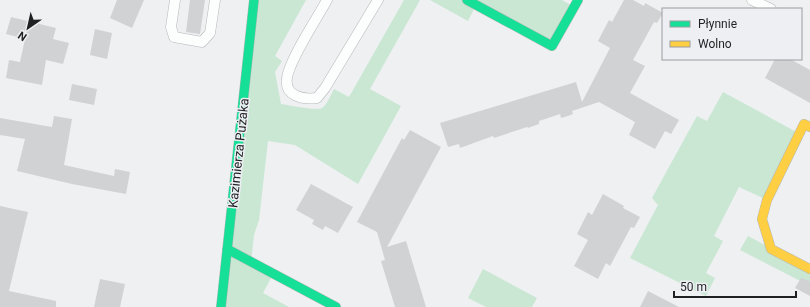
<svg xmlns="http://www.w3.org/2000/svg" width="810" height="307" viewBox="0 0 810 307" font-family="Roboto,sans-serif">
	<style>
		.green { fill: #c9e7d3 }
		.building { fill: #d1d2d4 }
		.lines { fill: none; stroke-linecap: round; stroke-linejoin: round }
		.lane-casing { stroke: #b5b6b8; stroke-width: 11 }
		.fast-casing { stroke: #b5b6b8; stroke-width: 10 }
		.slow-casing { stroke: #b5b6b8; stroke-width: 10 }
		.lane { stroke: #fcfdfd; stroke-width: 10 }
		.fast { stroke: #16e098; stroke-width: 9 }
		.slow { stroke: #ffcf43; stroke-width: 9 }
		.labels { text-anchor: middle; stroke-width: 3; stroke-linejoin: round; paint-order: stroke }
		.street-label { font-size: 13px; fill: #1f2021; stroke: #edeff3 }
	</style>
	<rect width="100%" height="100%" fill="#eef0f2"/>
	<path class="green" d="M254,0h52l-31,56 7,5 -7,11 6,32c8,1 34,7 41,4 5,-3 9,-14 12,-19l15,8 55,-97h16l-50,89 31,17 -43,78 -63,-39 -27,-4 -9,79 -5,15 -3,27 22,12 -10,19 26,14h-68z
		M430,0h132l12,7 -22,39 -76,-41 -8,16z
		M723,92l77,42 -33,66 -28,-13 -25,49 9,5 -17,32 9,5 -9,18 -76,-38 28,-53 -6,-7 45,-82 10,5z
		M748,236l62,33v17l-70,-36z
		M483,269l54,29 -5,9h-46l-18,-9z"/>
	<path class="building" d="M117,0h27l-12,28 -22,-10z
		M190,0h15l-5,34 -14,-2z
		M624,0h9l11,6 1,-3 18,10 -6,10 -3,-1 -21,38 12,6 -15,27 49,27 -8,14 -6,-3 -10,18 -26,-14 6,-13 -36,-20 -27,9 1,3 -5,2 -7,2 -1,-4 -21,7v3l-11,4 -1,-1 -33,11 -1,-2 -33,12 -1,-4 -11,3 -8,-24 136,-41 6,20 28,-54 -12,-7 11,-21 3,2z
		M11,17l45,11 -3,11 16,4 -6,21 -17,-4 -4,25 -36,-7 3,-18 11,2 5,-23 -19,-5z
		M95,29l17,4 -5,26 -17,-4z
		M775,59h15l20,11v33l-45,-25z
		M72,84l25,5 -3,16 -25,-5z
		M54,116l18,3 -8,46 50,11 1,-7 15,3 -4,22 -54,-10 -55,-13 8,-32 -25,-4v-17l52,9z
		M410,130l31,17 -54,100 19,-6 20,66h-31l-14,-46 4,-1 -8,-28 -20,-10 45,-84 2,2z
		M311,184l42,23 -15,26 -13,-7 -2,4 -11,-6 2,-4 -18,-10z
		M603,194l21,12 -1,2 17,9 -6,11 -3,-1 -21,39 -4,-3 -8,16 -24,-13 14,-26 -11,-6 11,-22 4,3z
		M0,206l28,6 -19,79 47,10v6h-56z
		M801,278l9,3v15l-15,-8z
		M100,279l25,5 -5,23h-26z
		M648,291l31,16h-39z"/>
	<g class="lines">
		<g class="lane-casing">
			<path id="lane" d="M175,0l-4,27 3,10 28,5 8,-9 5,-33
				M327,0c-9,17 -38,60 -40,78 -3,18 16,22 30,20l8,-10 53,-88
				M752,0l19,9"/>
		</g>
		<g class="fast-casing">
			<path id="fast" d="M467,0l85,46 26,-46
				M227,249l109,58
				M221,307l33,-307"/>
		</g>
		<g class="slow-casing">
			<path id="slow" d="M810,127l-6,-3 -37,76 -5,19 9,30 39,20"/>
		</g>
		<use href="#lane" class="lane"/>
		<use href="#fast" class="fast"/>
		<use href="#slow" class="slow"/>
	</g>
	<g class="labels">
		<g class="street-label">
			<text transform="translate(238 153) rotate(-84)" y="5">Kazimierza Pużaka</text>
		</g>
	</g>
	<rect x="662" y="8" width="140" height="52" fill="#edeff3" stroke="#9b9c9f"/>
	<rect x="670" y="21" width="20" height="6" fill="#16e098" stroke="#9b9c9f"/>
	<text x="698" y="28" font-size="12" fill="#1f2021">Płynnie</text>
	<rect x="670" y="41" width="20" height="6" fill="#ffcf43" stroke="#9b9c9f"/>
	<text x="698" y="48" font-size="12" fill="#1f2021">Wolno</text>
	<g transform="translate(28 28) rotate(214)" stroke="#edeff3" stroke-width="3" paint-order="stroke">
	<path d="M0-3L7 15L0 10L-7 15Z" fill="#1f2021"/>
	<text y="-6" font-size="11" font-weight="bold" text-anchor="middle" fill="#1f2021">N</text>
	</g>
	<path d="M674 291v6h122v-6" fill="none" stroke="#1f2021" stroke-width="2"/>
	<text x="680" y="291" font-size="12" fill="#1f2021" stroke="#edeff3" stroke-width="3" paint-order="stroke">50 m</text>
</svg>
